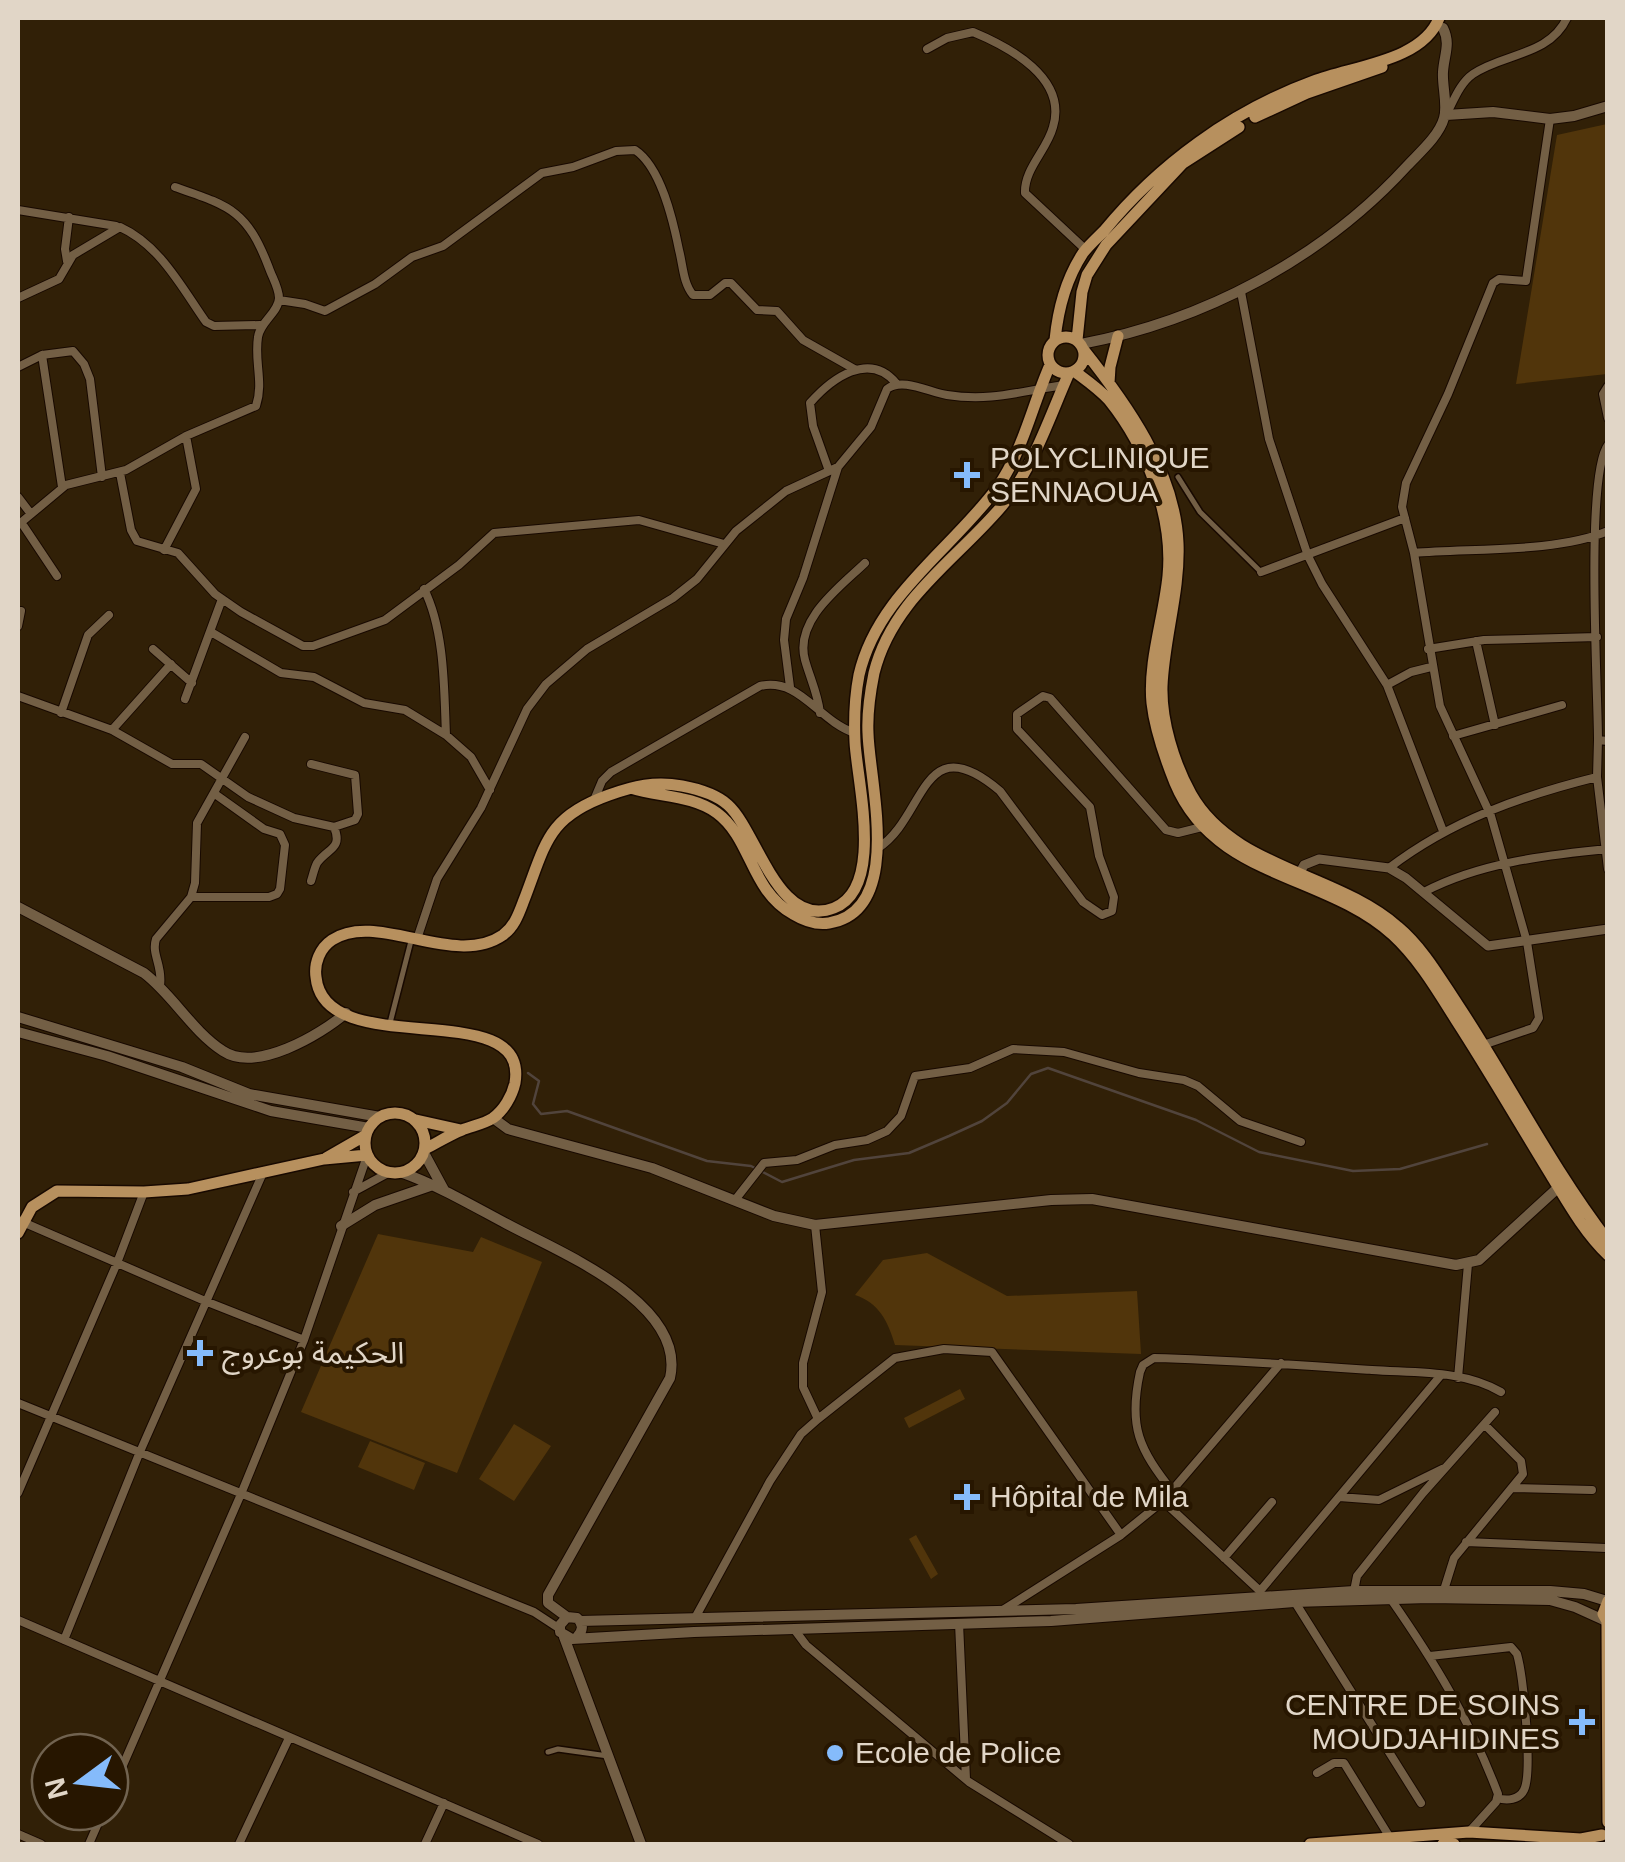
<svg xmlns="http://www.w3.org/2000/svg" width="1625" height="1862" viewBox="0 0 1625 1862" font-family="Helvetica,'Noto Sans Arabic',sans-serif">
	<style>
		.green { fill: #51350b }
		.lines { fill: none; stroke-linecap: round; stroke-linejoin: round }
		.stream { stroke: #51443c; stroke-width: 2.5 }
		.pedestrian-casing { stroke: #180900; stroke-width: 8 }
		.minor-casing { stroke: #180900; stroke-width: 10 }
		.tertiary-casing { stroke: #180900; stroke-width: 11 }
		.secondary-casing { stroke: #180900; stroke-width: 12 }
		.primary-casing { stroke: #180900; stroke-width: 14 }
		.pedestrian { stroke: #735f45; stroke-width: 5 }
		.minor { stroke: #735f45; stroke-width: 8 }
		.tertiary { stroke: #735f45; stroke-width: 9 }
		.secondary { stroke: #735f45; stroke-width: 10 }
		.primary { stroke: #b7905e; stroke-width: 11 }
		.poi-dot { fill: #85bbfb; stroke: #271600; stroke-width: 4 }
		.labels { text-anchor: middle; stroke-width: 8; stroke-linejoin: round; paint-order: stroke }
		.poi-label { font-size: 30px; fill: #e1d6c7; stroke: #271600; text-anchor: start }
	</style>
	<rect width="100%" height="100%" fill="#312007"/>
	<path class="green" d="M1607,124v250l-91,10 41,-249z
		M378,1234l95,18 8,-15 61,25 -85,211 -156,-61z
		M927,1253l80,43 130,-5 4,63 -246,-9c-7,-24 -16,-42 -40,-50l28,-35z
		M960,1389l5,10 -56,29 -5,-10z
		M514,1424l37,22 -37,55 -35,-22z
		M370,1441l55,22 -11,27 -56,-23z
		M916,1535l22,39 -7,5 -22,-40z"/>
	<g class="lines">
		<path class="stream" d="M528,1073l11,8 -6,23 8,10 26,-3 140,50 44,5 31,16 72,-22 55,-7 40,-17 33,-15 25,-18 24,-29 17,-6 148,52 63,32 94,19 47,-2 87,-25"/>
		<g class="pedestrian-casing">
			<path id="pedestrian" d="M1178,477l22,35 61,60
				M390,1023l21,-82
				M548,1752l10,-3 50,7"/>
		</g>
		<g class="minor-casing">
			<path id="minor" d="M927,49l20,-11 26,-6c36,15 95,46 80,95 -6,23 -29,42 -28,66l61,57
				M1447,113c7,-13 13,-30 26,-39 31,-21 76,-18 94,-56
				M18,210l98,16
				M67,261l-2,-12 4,-32
				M1241,292l28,147 39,117 14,28 65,101 56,146
				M18,298l41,-19 14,-24 47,-28c40,18 62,61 86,95l8,4 46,-1
				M279,300l26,4 20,7 50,-27 37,-27 31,-11 99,-73 31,-6 43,-16 19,-1c26,17 38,70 44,100 4,15 4,33 14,45h17l15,-12h6l26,27 20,1 26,29 53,30
				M42,355l31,-4 11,13 6,15 12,98
				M18,367l24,-12 20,132
				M1608,386l-5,8 5,24
				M1608,445c-23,30 -10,245 -10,295l10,1
				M829,471l-16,-45 -3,-23c22,-25 59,-52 86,-20
				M120,473l11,57 6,11 41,12 37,41 26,18 62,34h10l72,-26 74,-55 35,-32 145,-13 85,24
				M18,497l13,17
				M21,522l36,54
				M18,525l48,-40 60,-15 60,-34 70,-30c8,-24 -2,-44 2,-69 2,-15 21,-25 21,-39 0,-10 -7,-21 -10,-30 -22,-58 -39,-62 -94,-81
				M164,550l32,-61 -10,-53
				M1414,553c57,-5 142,0 194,-22
				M1261,572l144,-54
				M424,589c21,42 20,100 22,146l25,22 19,33
				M18,626l3,-15
				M211,632l70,41 33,4 50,26 41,7 41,25
				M1476,641l19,84
				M153,649l39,34
				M1428,649l56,-9 113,-3
				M1387,685l24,-13 20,-5
				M790,687l-6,-47 2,-21 17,-41 35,-111 33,-40 16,-38c15,-12 42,3 60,6 44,7 74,-4 117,-10
				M18,696l94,34 60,34h29l47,33 46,21 40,9 21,-7 3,-6 -3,-39 -44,-11
				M185,699l37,-100
				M61,713l27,-78 21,-20
				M820,713c-2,-19 -10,-35 -15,-53 -11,-40 35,-73 60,-97
				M112,730l59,-66
				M1453,736l109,-31
				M1598,740l-1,37 11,92
				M594,800l8,-19 9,-9 149,-86c40,-9 58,35 95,47
				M878,848c48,-30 43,-124 122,-57l83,111 19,13 10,-4 2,-14 -15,-41 -9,-49 -73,-78v-15l26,-18 7,2 116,132 12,3 24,-6
				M1389,868c63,-48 132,-72 208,-91
				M311,881c2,-6 3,-12 6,-18 11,-15 26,-14 17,-36
				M1424,892c55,-29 122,-37 184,-43
				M191,897h78l8,-3 3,-5 5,-44 -5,-11 -16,-5 -49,-35
				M417,939l20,-60 44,-71 46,-99 19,-25 41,-35 86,-51 24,-19 39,-48 50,-40 52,-24
				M160,985c3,-19 -9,-31 -4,-46l35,-42 4,-14 2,-60 48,-86
				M1483,1045l50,-17 6,-10 -12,-76 -36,-126 -51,-110 -26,-153 -12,-46 4,-24 42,-89 45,-111 6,-4 27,2 24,-162
				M353,1192l35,-19
				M735,1200l29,-37 33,-3 38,-15 32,-5 20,-9 14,-15 14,-40 55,-8 43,-19 51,3 75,21 45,7 14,6 42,35 61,21
				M18,1220l187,81 99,39
				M815,1225l7,67 -19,71v24l15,32
				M1458,1378l10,-114
				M18,1403l516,209 26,17
				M1513,1488l79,2
				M1173,1492c-34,-43 -45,-65 -33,-120l3,-7 11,-7c73,2 145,7 218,12 43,3 92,0 129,22
				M18,1493l99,-230 27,-71
				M1339,1497l40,3 63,-31
				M1163,1501l97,90
				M1466,1542l140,6
				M1224,1558l48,-56
				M1444,1590l10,-32 69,-84 -2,-13 -36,-36
				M1354,1591l3,-15 66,-83 72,-81
				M1261,1595l-1,-4 181,-216
				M1390,1598c44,63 81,124 108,196l-2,8 -27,30
				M1293,1599l128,204
				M1003,1610l118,-75 42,-34 118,-138
				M695,1618l75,-137 31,-47 17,-15 77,-61 49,-9 48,3 129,183
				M18,1620l520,224
				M959,1623l7,156
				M794,1629l12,16 163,137 100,62
				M64,1640l75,-186 123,-279
				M1430,1656l81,-9 6,7c6,21 16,118 7,136 -5,10 -17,11 -27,8
				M1317,1773l17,-10h10l45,73
				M110,1795l131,-301 63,-154 63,-184
				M18,1834l23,10
				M89,1844l14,-32
				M239,1844l50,-106
				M425,1844l19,-41"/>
		</g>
		<g class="tertiary-casing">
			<path id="tertiary" d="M1298,876l6,-11 15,-6 70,9 17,10 82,68 120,-17"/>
		</g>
		<g class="secondary-casing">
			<path id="secondary" d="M1446,115l47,-3 57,7 24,-3 34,-10
				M1081,344c122,-23 241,-85 326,-178 12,-13 32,-30 37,-48 4,-13 -2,-32 -1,-46 1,-17 8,-28 0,-44
				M18,907l126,66c29,22 48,58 79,78 33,22 97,-16 123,-38
				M18,1017l164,50 67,27 131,23
				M18,1032l89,24 164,55 98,17
				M493,1118l15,11 144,39 122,48 41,9 236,-25 41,-1 364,66 23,-5 82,-75
				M424,1153l20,37
				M403,1173c36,13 70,33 104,51 52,28 180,79 163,154l-122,217v8l19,14
				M341,1226l34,-21 55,-19
				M580,1621l496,-12 278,-18h196l34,3 23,7
				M564,1637l77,207
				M577,1637c6,-6 7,-13 0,-19l-10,-1 -7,8v7l12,7 122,-7 357,-11 243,-19 135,-4 121,2 25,7 31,14"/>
		</g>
		<g class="primary-casing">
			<path id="primary" d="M1255,117l52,-24 75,-26
				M1048 355a18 18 0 1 1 36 0a18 18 0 1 1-36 0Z
				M1055,340c3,-31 11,-61 28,-87 6,-8 14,-15 21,-22 55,-67 128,-120 210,-150 39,-15 109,-20 125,-63
				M1077,340l5,-48 5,-17 19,-30 77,-82 56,-36
				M1083,349c43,54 92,122 95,194 2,48 -14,95 -16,143 -1,35 12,77 29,108 42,75 146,79 207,133 25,21 42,51 60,78 51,77 93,162 150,236
				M1074,371c12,9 25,18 35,29 37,46 65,116 59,176 -4,41 -20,86 -16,127 3,27 13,55 23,80 40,96 150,90 218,152 26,24 44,55 63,85 33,51 63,103 95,155 17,28 33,57 57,80
				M1109,383l1,-16 8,-31
				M631,788c28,9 61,7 86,25 35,26 33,77 76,101 10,6 24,11 36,9 76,-12 40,-142 39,-190 -1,-19 2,-40 6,-60 18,-73 81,-112 127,-166 32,-38 48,-89 68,-134
				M365 1143a30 30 0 1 1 60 0a30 30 0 1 1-60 0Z
				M416,1120l45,10
				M425,1149c12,-6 24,-14 37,-19 10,-4 22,-6 31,-12 11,-8 19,-22 22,-35 15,-90 -191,-19 -199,-106 -2,-14 4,-29 16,-37 45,-30 122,29 171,-5 12,-9 16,-22 21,-35 22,-57 23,-83 85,-105 25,-9 46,-14 73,-9 16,3 34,8 46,19 29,26 50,125 106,103 51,-20 23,-126 21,-166 -1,-21 0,-46 4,-67 18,-79 92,-125 138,-187 26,-37 35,-82 53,-123
				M326,1158l40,-23
				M18,1233l14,-26 25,-16 87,1 44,-3 136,-30 43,-4
				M1608,1601l-5,13 5,9
				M1607,1623l1,199
				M1310,1844l159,-12 112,7 21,-4
				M1443,1844h11"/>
		</g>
		<use href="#pedestrian" class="pedestrian"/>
		<use href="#minor" class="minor"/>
		<use href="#tertiary" class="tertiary"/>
		<use href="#secondary" class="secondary"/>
		<use href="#primary" class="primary"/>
	</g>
	<g class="poi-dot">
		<path d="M962 460h10v10h10v10h-10v10h-10v-10h-10v-10h10z"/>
		<path d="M195 1338h10v10h10v10h-10v10h-10v-10h-10v-10h10z"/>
		<path d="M962 1482h10v10h10v10h-10v10h-10v-10h-10v-10h10z"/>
		<path d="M1577 1707h10v10h10v10h-10v10h-10v-10h-10v-10h10z"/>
		<circle cx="835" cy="1753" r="10"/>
	</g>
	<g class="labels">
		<g class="poi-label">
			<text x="990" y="468">POLYCLINIQUE<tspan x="990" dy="34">SENNAOUA</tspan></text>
			<text x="222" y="1363">الحكيمة بوعروج</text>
			<text x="990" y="1507">Hôpital de Mila</text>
			<text x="1560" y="1715" text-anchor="end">CENTRE DE SOINS<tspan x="1560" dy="34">MOUDJAHIDINES</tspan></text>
			<text x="855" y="1763">Ecole de Police</text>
		</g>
	</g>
	<rect width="1625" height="1862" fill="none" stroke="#e1d6c7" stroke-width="40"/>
	<g transform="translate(80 1782) rotate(255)"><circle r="48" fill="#271600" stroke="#716350" stroke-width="2.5"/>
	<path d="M0-8L18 38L0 25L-18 38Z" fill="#85bbfb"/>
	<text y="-15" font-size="28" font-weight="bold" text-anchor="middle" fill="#e1d6c7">N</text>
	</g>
</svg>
